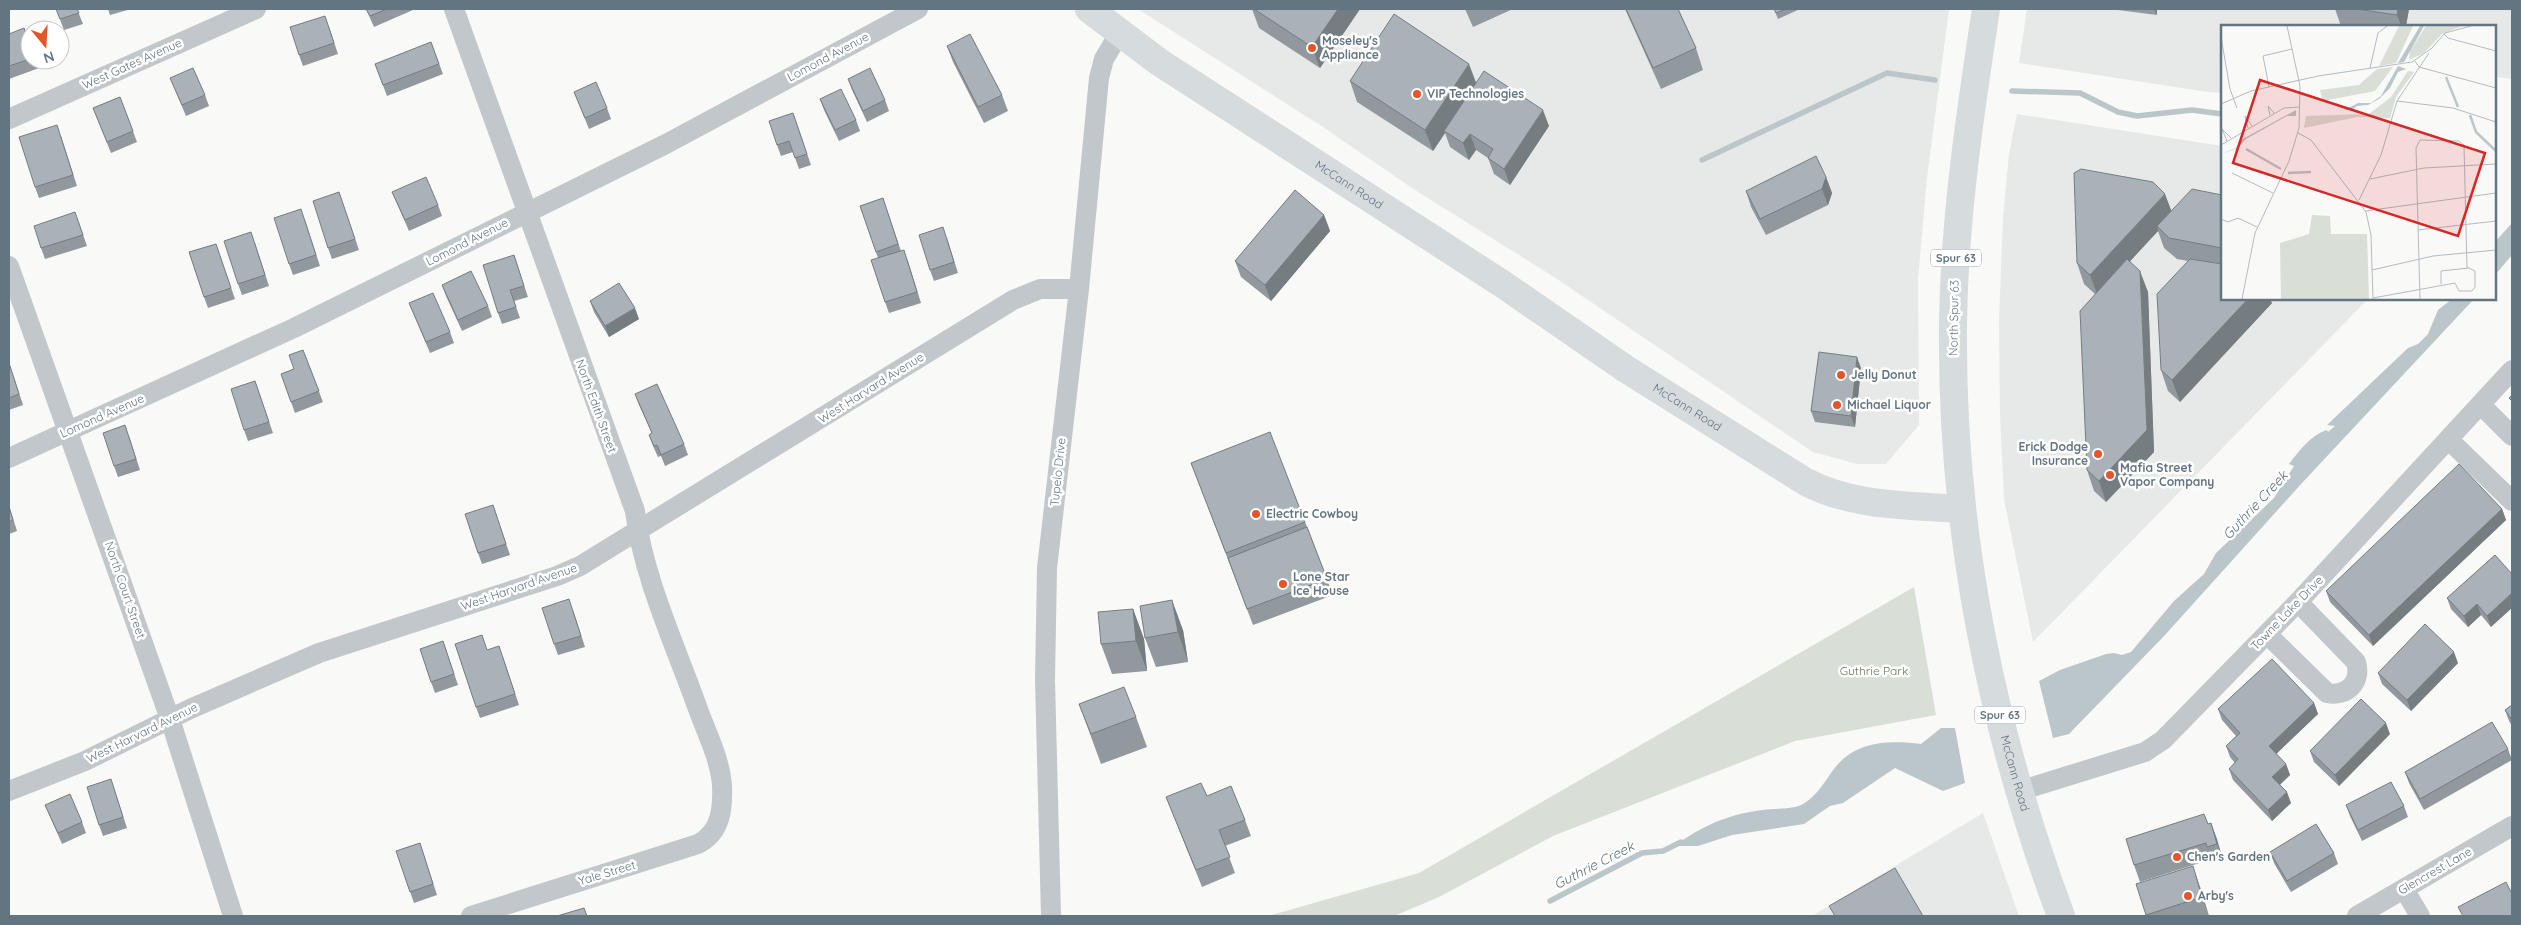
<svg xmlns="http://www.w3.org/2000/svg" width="2521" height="925" viewBox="0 0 2521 925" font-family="Quicksand,sans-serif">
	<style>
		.built { fill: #e7e8e8 }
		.green { fill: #d9ded6 }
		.water { fill: #bac6ca }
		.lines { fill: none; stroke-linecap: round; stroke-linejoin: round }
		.stream { stroke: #bac6ca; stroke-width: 5.5 }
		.street { stroke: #c2c7cb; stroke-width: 20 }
		.secondary { stroke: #d6dbde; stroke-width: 28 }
		.primary { stroke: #d6dbde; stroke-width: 28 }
		.wall { fill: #91999e }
		.shaded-wall { fill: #767d81 }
		.building { fill: #a9b2b8; stroke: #767d81 }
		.poi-dot { fill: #e6552a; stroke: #fff; stroke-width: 2 }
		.labels { text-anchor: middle; stroke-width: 5; stroke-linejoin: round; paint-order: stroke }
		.shield { fill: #fff; stroke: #929ea8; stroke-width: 1 }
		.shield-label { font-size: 11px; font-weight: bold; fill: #647582 }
		.poi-label { font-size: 12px; font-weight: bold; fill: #647582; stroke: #fff; text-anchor: start }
		.street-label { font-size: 12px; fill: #647582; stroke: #fff }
		.park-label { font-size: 12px; fill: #677a63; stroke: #fff }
		.water-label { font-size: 14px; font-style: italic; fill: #5f747c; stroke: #fff }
		.inset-river { fill: none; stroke: #bac6ca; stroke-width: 2.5 }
		.inset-road { fill: none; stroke: #b4bcc1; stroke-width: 1 }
		.view { fill: #d62828; fill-opacity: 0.15; stroke: #d62828; stroke-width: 2.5 }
		.inset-edge { fill: none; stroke: #647582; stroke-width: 2.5 }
	</style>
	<rect width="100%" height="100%" fill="#f9f9f7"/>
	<path class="built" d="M1138,9h811l-22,169 -9,101 1,146 -33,39h-29l-44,-12 -259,-175 -139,-87 -92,-63z
		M2027,9h485v70l-17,-2v-51h-273v67l-14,-1 -189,-29z
		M2017,114l205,32v153h146l-335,343 -29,-143 -4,-84 -1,-94 4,-104 6,-63z
		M1983,813l36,103h-207z"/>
	<path class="green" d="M1914,587l22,128 -141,26 -242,95 -114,61 -45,19h-126l151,-43z"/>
	<path class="water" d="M2512,223v32l-17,20v-33z
		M2452,299h22l-172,184 -137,152 -96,99 -16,4 -14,-57 21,-11 46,-16 8,-1 8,2 9,-3 43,-51 30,-27 12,-21 58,-55 20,-32 -5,-2c10,-13 22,-29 38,-34l1,2 7,-6 -8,-1 81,-77 10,-4 10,-10 10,-24z
		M1941,728h14l10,55 -22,8 -48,-23 -52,35 -13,3 -26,18 -72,11 -34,11h-24c28,-20 54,-32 88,-36 12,-2 31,0 41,-6 14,-8 22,-23 31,-35 21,-28 54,-29 87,-25z"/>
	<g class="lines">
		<path class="stream" d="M2012,91l68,2 38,19 19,4 55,-6 30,4
			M1702,160l185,-87 48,7
			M1550,901l92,-48 21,-2 18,-9"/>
		<path class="street" d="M454,9l181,502c8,66 41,136 63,198 9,25 22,50 24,76 1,24 -1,47 -24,59l-227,72
			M9,119l247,-110
			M9,266l161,453 63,197
			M2481,405l31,31
			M2449,440l63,61
			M9,458l285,-130 370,-183 254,-136
			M2267,634l60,59c20,4 35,-11 29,-31l-58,-60
			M9,791l76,-30 105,-52 129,-56 238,-77 23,-10 433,-266 27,-11h39
			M2019,791l126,-39 18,-12 135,-138 214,-232
			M2404,889l16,27
			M1051,916l-6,-236 2,-112 32,-279 20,-211 5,-19 15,-25
			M2357,916l155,-90"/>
		<path class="secondary" id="s1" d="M1089,9l70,53 345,223 122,84 180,113c48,25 103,23 155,27"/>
		<path class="primary" id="s2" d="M1986,9c-16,105 -32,211 -33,318 -2,201 38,401 108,589"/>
	</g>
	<path class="wall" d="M56,9h21l6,15 -19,6z
		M108,9h23l-21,6z
		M366,9h47v1l-39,17z
		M1252,9h108l-40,59 -61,-40z
		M1465,9h48l-40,18z
		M1625,9h53l18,39 7,22 -42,19z
		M1774,9h26l-22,10z
		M2110,9h47v6z
		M2335,9h74l-3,17h-65z
		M329,27l9,27 -35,12 -4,-11z
		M9,34l21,9v17h6l3,8 -30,11z
		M431,42l12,32 -56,22 -12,-32z
		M947,46l55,49 6,16 -24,12 -31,-61z
		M170,78l35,17 4,11 -23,10z
		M848,79l37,21 4,11 -22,11 -15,-32z
		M1350,81l126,2 73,43 -39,59 -16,-11 -6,-16 -12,-8 -7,10 -19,-13 -5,-14 -12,18 -76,-49z
		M574,92l33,16 4,11 -22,10z
		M120,97l17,45 -26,11 -18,-45z
		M820,99l36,21 4,11 -21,10 -15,-31z
		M793,113l18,52 -12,4 -6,-17 -12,4 -4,-11z
		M61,136l16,50 -38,12 -4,-11z
		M1826,177l6,16 -4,12 -62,30 -15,-28 -5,-16z
		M339,192l20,58 -27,9 -4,-11z
		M392,192l46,13 4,11 -33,15z
		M2222,195v104l50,4 -92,99 -12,-11 -7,-21 27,-109 -11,-2 -13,-11 -6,-17 -28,30 18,31 6,160 -48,50 -12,-11 -7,-21 8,-176 -11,-10 -7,-21 95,-52z
		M883,198l18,53 7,10 13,42 -32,10 -4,-11 -7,-44 -18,-52z
		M1324,215l6,16 -59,70 -30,-24 -6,-16z
		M305,220l15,46 -27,9 -4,-11z
		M79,223l8,23 -42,13 -4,-11z
		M947,238l11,35 -24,8 -4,-11z
		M255,243l14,43 -27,9 -4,-11z
		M216,244l19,55 -27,9 -4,-11z
		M514,255l14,42 -14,4 6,17 -18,6 -4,-11z
		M442,285l46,21 4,11 -30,14 -16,-35z
		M590,301l49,18 -30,18 -15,-25z
		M409,303l41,29 4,11 -24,10z
		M303,350l20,52 -28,11 -14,-39 13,-5z
		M9,362l14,43 -14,5z
		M1861,368l-6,59 -40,-5 -4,-11z
		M255,381l18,52 -25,8 -4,-11z
		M635,394l49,50 4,11 -23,11 -4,-10 -3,1 -5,-11 -4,-11 3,-2 -13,-28z
		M129,436l11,34 -22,7 -4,-11z
		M1191,463l114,59 28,73 -80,30z
		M9,505l8,26 -8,3z
		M493,505l17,50 -28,9 -4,-11z
		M2502,509l4,11 -133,126 -43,-44 -4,-11z
		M2495,555l-4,72 -10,-12 -13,12 -17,-18 -4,-11z
		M1133,609l11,30 3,32 -35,3 -11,-30z
		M573,610l12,37 -27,8 -4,-11z
		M1183,630l5,32 -32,5 -11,-29z
		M443,641l15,44 -23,8 -4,-11z
		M487,650l16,7 16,48 -39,13 -4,-11z
		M2458,663l-47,48 -29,-27 -4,-11z
		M2314,703l4,11 -42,40 10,10 4,11 -10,10 11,18 -19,18 -39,-41 -4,-11 6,-6 -5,-6 -4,-11 10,-10 -14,-16 -4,-11z
		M1079,704l57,13 11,30 -46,17z
		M2512,705v21l-3,-5 -4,-11z
		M2390,734l-51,52 -25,-24 -4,-11z
		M2508,749l4,11 -88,50 -15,-27 -4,-11z
		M111,779l16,49 -24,8 -4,-11z
		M1207,796l38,24 6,16 -26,10 10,27 -33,14 -36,-90z
		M45,805l37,17 4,11 -24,11z
		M2346,805l58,1 4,11 -46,24 -12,-25z
		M2211,823l12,37 -10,3 -1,-4 -72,23 -6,-17z
		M420,843l17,52 -23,8 -18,-52z
		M2270,852l64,1 4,11 -47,28 -17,-29z
		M2136,884l64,3 9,29h-62z"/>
	<path class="shaded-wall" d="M1338,9h22l-40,59 -8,-21z
		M2154,9h3v6z
		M2398,9h11l-3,17h-5l-4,-11z
		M1469,64l8,21 -33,46 1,2 -12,18 -8,-21z
		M1543,110l6,16 -39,59 -6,-16z
		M1470,134l6,16 -7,10 -6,-17z
		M1826,177l6,16 -4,12 -6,-16z
		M2165,194l8,21 -16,11 1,5 -60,65 -8,-21z
		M1324,215l6,16 -59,70 -6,-16z
		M2140,271l8,21 6,160 -48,50 -7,-21z
		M2248,299h22l2,4 -92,99 -8,-22z
		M635,308l4,11 -30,18 -4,-11z
		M1857,357l4,11 -6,59 -4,-11z
		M2502,509l4,11 -133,126 -4,-11z
		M2512,593v15l-21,19 -4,-11z
		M1172,600l11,30 5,32 -10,-30z
		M2477,604l4,11 -13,12 -4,-11z
		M1133,609l11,30 3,32 -11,-30z
		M2454,652l4,11 -47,48 -4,-11z
		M2314,703l4,11 -45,43 -4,-11z
		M2386,723l4,11 -51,52 -4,-11z
		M2286,764l4,11 -14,13 -4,-11z
		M2287,792l4,11 -19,18 -4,-11z
		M2211,823l6,16 6,21 -6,-16z
		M2193,866l7,21 9,29 -7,-19z"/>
	<path class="building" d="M56,9h21l2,4 -19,6z
		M366,9h21l-17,7z
		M1254,9h84l-26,38z
		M1626,9h52l18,39 -43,20z
		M1774,9h12l-10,4z
		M2357,9h41l-1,6z
		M1394,14l75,50 -44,66 -75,-49z
		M325,16l9,27 -35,12 -9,-28z
		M24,28l6,16v15l-21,7v-32z
		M970,34l32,61 -24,12 -31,-61z
		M431,42l8,22 -56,21 -8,-21z
		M193,68l12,27 -23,10 -12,-27z
		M870,68l15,32 -22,11 -15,-32z
		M1484,71l59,39 -39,59 -16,-11 5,-9 -23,-15 -7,9 -19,-12z
		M596,82l11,26 -22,10 -11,-26z
		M841,89l15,31 -21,10 -15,-31z
		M120,97l13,34 -26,11 -14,-34z
		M793,113l14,41 -12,4 -6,-17 -12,4 -8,-24z
		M57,125l16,50 -38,12 -16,-50z
		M1816,156l10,21 -4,12 -62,30 -14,-28z
		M2081,169l72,13 12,12 -75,81 -13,-12 -3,-90z
		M426,177l12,28 -33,15 -13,-28z
		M2192,189l30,6v53l-53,-10 -12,-12z
		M1295,190l29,25 -59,70 -30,-24z
		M339,192l16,47 -27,9 -15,-47z
		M883,198l15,46 -22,8 -16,-46z
		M301,209l15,46 -27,9 -15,-46z
		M75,212l8,23 -42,13 -7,-22z
		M943,227l11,35 -24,8 -11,-35z
		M251,232l14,43 -27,9 -14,-43z
		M216,244l15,44 -27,9 -15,-45z
		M904,250l13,42 -32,10 -14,-42z
		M514,255l10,31 -14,4 6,17 -18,6 -15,-48z
		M2127,259l13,12 7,159 -48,51 -12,-11 -7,-159z
		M2190,259l32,5v35h26l-76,81 -11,-10 -4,-76z
		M471,271l17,35 -30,14 -16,-35z
		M619,283l16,25 -30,18 -15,-25z
		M433,293l17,39 -24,10 -17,-39z
		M303,350l16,41 -28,11 -10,-28 13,-5 -5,-14z
		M1819,352l38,5 -6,59 -40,-5z
		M9,363l10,31 -10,4z
		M255,381l14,41 -25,8 -13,-41z
		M657,384l27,60 -23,11 -4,-10 -3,1 -5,-11 3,-2 -17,-39z
		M2512,395v6l-3,-3z
		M125,425l11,34 -22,7 -11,-33z
		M1270,432l35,90 -79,31 -35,-90z
		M2459,464l43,45 -133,126 -43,-44z
		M493,505l13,39 -28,9 -13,-39z
		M9,507l4,13 -4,2z
		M1307,527l20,52 -80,30 -19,-51z
		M2495,555l17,19v19l-25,23 -10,-12 -13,12 -17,-18z
		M569,599l12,37 -27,8 -12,-36z
		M1172,600l6,32 -33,6 -5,-32z
		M1133,609l3,32 -35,3 -3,-32z
		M2425,624l29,28 -47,48 -29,-27z
		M482,635l5,15 12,-4 16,48 -39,13 -21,-63z
		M443,641l11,33 -23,8 -11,-33z
		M2272,659l42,44 -45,43 17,18 -14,13 15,15 -19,18 -39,-41 9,-10 -12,-13 14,-13 -22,-24z
		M1124,687l12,30 -45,17 -12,-30z
		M2361,699l25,24 -51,52 -25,-24z
		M2512,705v15l-7,-10z
		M2492,722l16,27 -88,50 -15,-27z
		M111,779l12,38 -24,8 -12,-38z
		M2391,782l13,24 -46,24 -12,-25z
		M1201,783l6,13 24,-10 14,34 -26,10 11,27 -34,13 -30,-73z
		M70,794l12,28 -24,11 -13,-28z
		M2204,814l4,10 3,-1 6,21 -10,3 -1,-4 -72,22 -8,-26z
		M2316,824l18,29 -47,28 -17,-29z
		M420,843l13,41 -23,8 -14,-41z
		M2193,866l9,31 -56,18 -10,-31z
		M1895,868l28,48h-88l-6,-10z
		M2506,882l6,12v22h-49l-5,-9z
		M584,908l3,8h-30z"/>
	<g class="poi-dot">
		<circle cx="1312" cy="48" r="5"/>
		<circle cx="1417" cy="94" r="5"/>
		<circle cx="1841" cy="375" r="5"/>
		<circle cx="1837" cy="405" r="5"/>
		<circle cx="2098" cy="454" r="5"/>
		<circle cx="2110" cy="475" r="5"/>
		<circle cx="1256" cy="514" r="5"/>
		<circle cx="1283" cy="584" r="5"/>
		<circle cx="2177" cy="857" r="5"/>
		<circle cx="2188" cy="896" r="5"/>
	</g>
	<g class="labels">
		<g class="shield">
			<rect x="1931" y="249.5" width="50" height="17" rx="4"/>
			<rect x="1975" y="706.5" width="50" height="17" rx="4"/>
		</g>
		<g class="shield-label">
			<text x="1956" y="262">Spur 63</text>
			<text x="2000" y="719">Spur 63</text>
		</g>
		<g class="poi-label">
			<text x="1322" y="45">Moseley's<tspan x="1322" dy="14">Appliance</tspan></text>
			<text x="1427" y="98">VIP Technologies</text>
			<text x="1851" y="379">Jelly Donut</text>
			<text x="1847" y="409">Michael Liquor</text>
			<text x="2088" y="451" text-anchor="end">Erick Dodge<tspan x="2088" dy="14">Insurance</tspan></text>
			<text x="2120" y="472">Mafia Street<tspan x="2120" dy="14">Vapor Company</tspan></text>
			<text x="1266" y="518">Electric Cowboy</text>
			<text x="1293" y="581">Lone Star<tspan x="1293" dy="14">Ice House</tspan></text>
			<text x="2187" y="861">Chen's Garden</text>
			<text x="2198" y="900">Arby's</text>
		</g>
		<g class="street-label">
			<text transform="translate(828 57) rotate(-28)" y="4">Lomond Avenue</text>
			<text transform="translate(132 64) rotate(-24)" y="4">West Gates Avenue</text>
			<text dy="4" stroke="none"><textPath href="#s1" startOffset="314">McCann Road</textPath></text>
			<text transform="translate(467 242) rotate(-27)" y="4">Lomond Avenue</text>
			<text transform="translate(1954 318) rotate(-89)" y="4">North Spur 63</text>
			<text transform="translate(871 388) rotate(-32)" y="4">West Harvard Avenue</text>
			<text transform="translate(596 406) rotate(70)" y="4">North Edith Street</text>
			<text dy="4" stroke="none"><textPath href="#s1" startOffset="719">McCann Road</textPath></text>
			<text transform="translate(102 416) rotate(-24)" y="4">Lomond Avenue</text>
			<text transform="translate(1058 472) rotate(-84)" y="4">Tupelo Drive</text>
			<text transform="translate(519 587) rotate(-19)" y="4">West Harvard Avenue</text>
			<text transform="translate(125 590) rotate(71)" y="4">North Court Street</text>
			<text transform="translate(2287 613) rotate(-46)" y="4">Towne Lake Drive</text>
			<text transform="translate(142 733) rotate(-26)" y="4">West Harvard Avenue</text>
			<text dy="4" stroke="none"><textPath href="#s2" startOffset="772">McCann Road</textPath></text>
			<text transform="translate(2435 871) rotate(-30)" y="4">Glencrest Lane</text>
			<text transform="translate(607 873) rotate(-17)" y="4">Yale Street</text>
		</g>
		<g class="park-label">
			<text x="1874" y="675">Guthrie Park</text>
		</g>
		<g class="water-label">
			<text transform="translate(2255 505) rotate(-47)" y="5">Guthrie Creek</text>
			<text transform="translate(1594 865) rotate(-27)" y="5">Guthrie Creek</text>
		</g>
	</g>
	<g transform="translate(2221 25)">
		<rect width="275" height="275" fill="#f9f9f7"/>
		<path d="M178,1h14l-17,37 -17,3zM205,1h36l-20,8 -18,19 -15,7 1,-9zM172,42l-18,24 -52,10 -3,-11 39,-5 18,-16zM187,46l6,1 -18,25 -6,21 -33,-1 -53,11 2,-12 63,-2 22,-17zM91,190l18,1 1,18h36l2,65h-88l-1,-56 29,-9z" fill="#d9ded6"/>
		<path d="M199,1h4l-20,36 -6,1zM177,41l8,3 -8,3 -8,16 -11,11 -11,6 -11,1 -4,3 -8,1 13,-7h13l10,-7zM75,85v6h-9l-41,23 -8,9 -17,6 15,-6 5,-8z" fill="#bac6ca"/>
		<path class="inset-river" d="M225,52l12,30M249,90l6,17 20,19M25,124l35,20M67,148l23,-1"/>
		<path class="inset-road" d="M223,9l4,4 48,13M0,12l9,52 7,19M211,23l13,-15 26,-7M194,36l4,6 77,21M149,43l8,-35 9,-7M48,62l-6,-31 29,-7M176,76l56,7 43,14M0,79l30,-13 67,-15 94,-14 20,-14M49,90l-2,-9 6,7M27,103l-3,-12 7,10M77,108l13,7 55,72 5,23 2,64M6,116l-5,-12 9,9M0,120l63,-37 16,-1M11,148l41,20M149,154l54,-11 72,-4M138,175l22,-45 16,-54 32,-48M144,186l131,-18M0,194l7,3 10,-4 19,9M197,205l78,-9M151,245l61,-14 63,-6M152,273l82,-15 4,8h13l3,-4v-16l-6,-3 -28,3v13M21,274l13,-66 34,-72 10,-33 1,-42 -13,-60M199,274l-4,-151 4,-8 39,1 5,4 3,123"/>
		<path class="view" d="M39,55l225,73 -27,83 -225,-73z"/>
		<rect width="275" height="275" class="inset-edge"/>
	</g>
	<rect width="2521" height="925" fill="none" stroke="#647582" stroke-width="20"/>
	<g transform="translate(45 45) rotate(162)"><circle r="24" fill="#ffffff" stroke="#c1c8cd"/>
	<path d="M0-4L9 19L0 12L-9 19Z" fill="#e6552a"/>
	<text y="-8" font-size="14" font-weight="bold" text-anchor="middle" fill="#647582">N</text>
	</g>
</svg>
